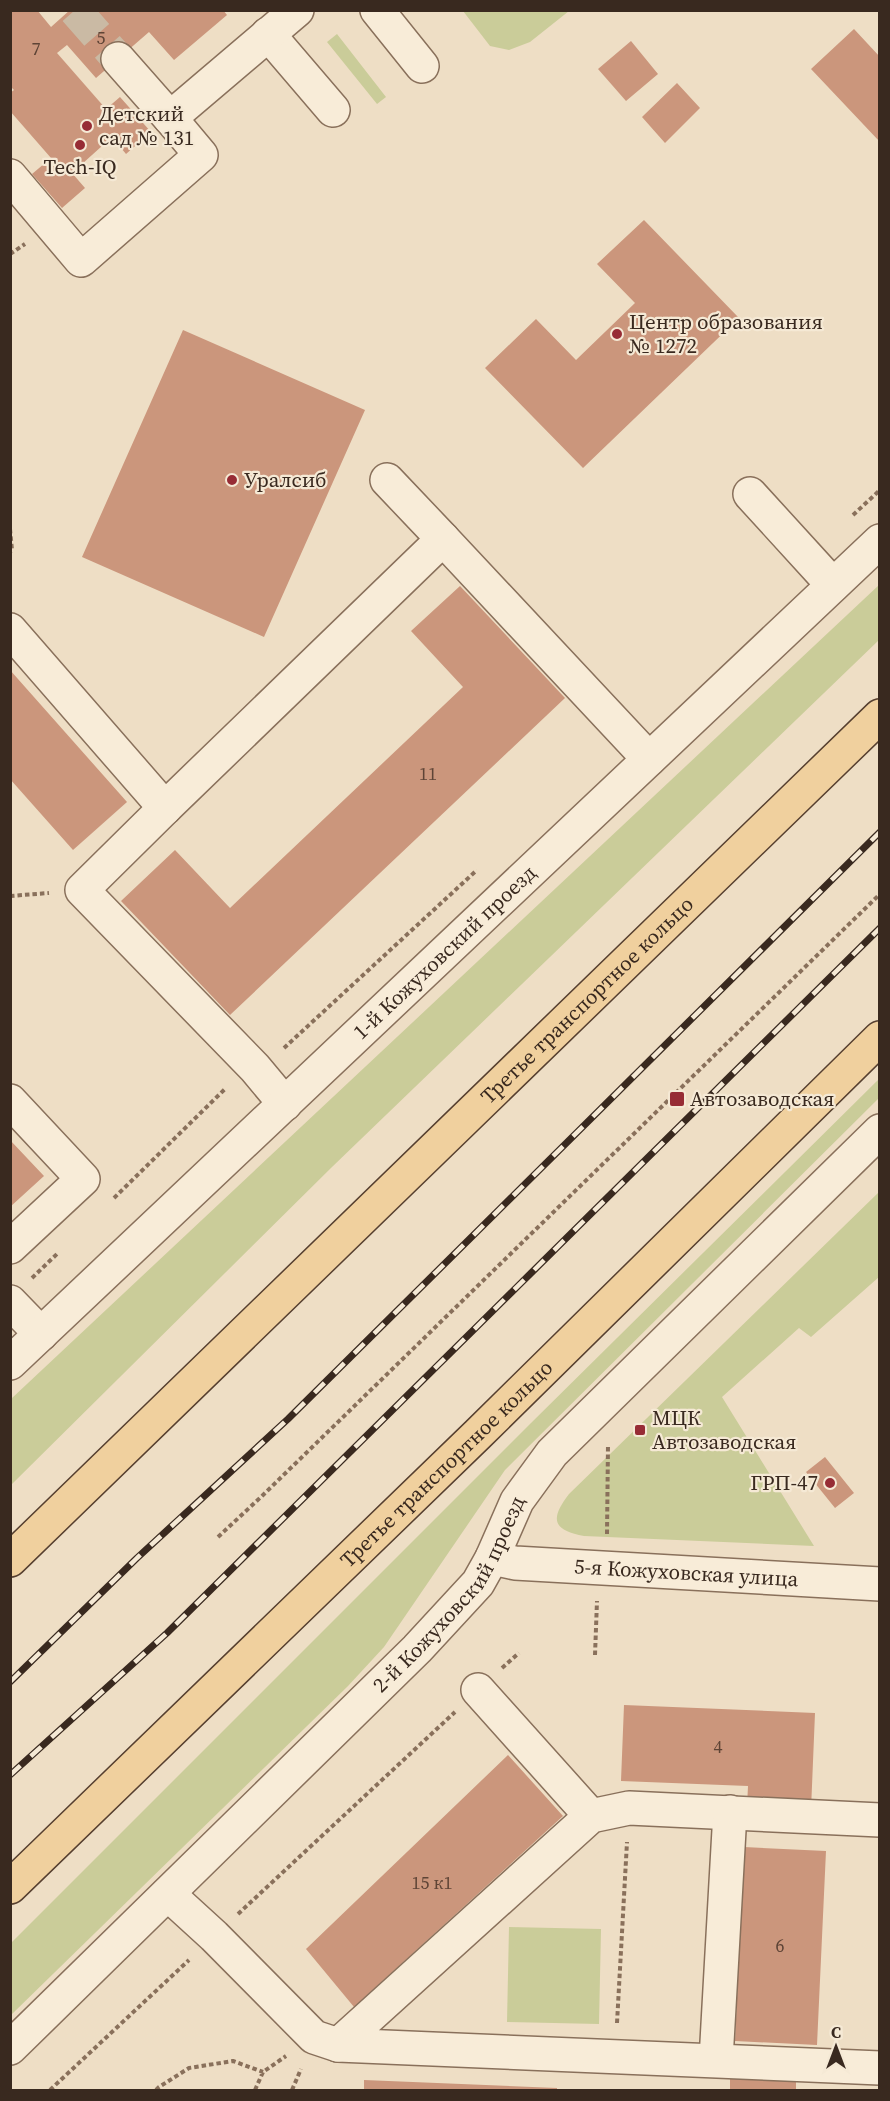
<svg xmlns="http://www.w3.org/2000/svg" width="890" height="2101" viewBox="0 0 890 2101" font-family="'Source Serif 4',serif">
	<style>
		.green { fill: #cacc99 }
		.building { fill: #cb967c }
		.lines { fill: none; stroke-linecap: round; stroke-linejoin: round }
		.minor-tunnel { stroke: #cabaa4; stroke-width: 33; stroke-dasharray: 33 16; stroke-linecap: butt }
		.minor-casing { stroke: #89705b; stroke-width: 36 }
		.major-casing { stroke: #563f2f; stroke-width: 36 }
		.path { stroke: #89705b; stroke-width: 4; stroke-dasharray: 4.5 3; stroke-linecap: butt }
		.minor { stroke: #f8ecd8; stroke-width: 33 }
		.major { stroke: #f0d09e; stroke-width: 33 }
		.rail-casing { stroke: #39291f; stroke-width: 7 }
		.rail { stroke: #f5e9d5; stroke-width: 4.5; stroke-dasharray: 14; stroke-linecap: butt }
		.poi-dot { fill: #972c35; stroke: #f5e9d5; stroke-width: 2 }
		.labels { text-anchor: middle; stroke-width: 4.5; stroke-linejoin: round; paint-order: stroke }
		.number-label { font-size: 18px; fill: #5e4436 }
		.poi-label { font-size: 21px; fill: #39291f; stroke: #f5e9d5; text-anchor: start }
		.street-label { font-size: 21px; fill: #39291f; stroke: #f5e9d5 }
	</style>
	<rect width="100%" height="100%" fill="#eedec5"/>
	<path class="green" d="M463,11h106l-39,31 -21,8 -19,-4z
		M337,34l49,63 -9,7 -50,-62z
		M879,585v55l-547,527 -321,318v-86z
		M879,1079v19l-374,372 -121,177 -36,39 -337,329v-72l519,-519z
		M879,1192v85l-68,60 -12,-9 -77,69 92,149 -230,-10c-32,-6 -34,-17 -15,-42z
		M509,1927l92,2 -2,95 -92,-2z"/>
	<path class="building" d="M10,10h27l14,17 19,-17h153l4,5 -53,45 -25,-28 -53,46 -29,-33 -10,8 49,56 14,-12 31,35 -25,22 -14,-17 -40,36 13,15 -23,20 -30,-34 19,-16 -41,-47v-18l4,-3 -4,-4z
		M854,29l26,28v85l-69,-73z
		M631,41l27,33 -32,27 -28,-32z
		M677,83l23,25 -35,35 -23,-26z
		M644,220l95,98 -156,150 -98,-100 51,-49 40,41 59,-57 -38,-39z
		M183,330l182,80 -101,227 -182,-80z
		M460,586l105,112 -335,317 -109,-114 54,-51 55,58 233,-221 -52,-56z
		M10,670l117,132 -54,48 -63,-71z
		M10,1140l34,36 -34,31z
		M825,1457l29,36 -19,15 -29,-36z
		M624,1705l191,8 -4,97 -64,-3 1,-21 -127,-5z
		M508,1755l55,61 -209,191 -48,-58z
		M744,1847l82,4 -9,194 -82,-4z
		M730,2076l66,3v11h-66z
		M364,2080l193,8v2h-193z"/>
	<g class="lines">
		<path class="minor-tunnel" d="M75,10l43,49"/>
		<g class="minor-casing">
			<g id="minor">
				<path d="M377,10l45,56"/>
				<path d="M268,34l65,76"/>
				<path d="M118,59l52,59 127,-108"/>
				<path d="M10,176l71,84 120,-105 -31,-37"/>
				<path d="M387,480l56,59"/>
				<path d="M750,494l83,91"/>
				<path d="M10,630l155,178 278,-269 206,220"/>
				<path d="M165,808l-83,82 173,178 30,36"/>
				<path d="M10,1101l73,78 -73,68"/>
				<path d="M10,1302l31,32"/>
				<path id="s1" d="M10,1363l870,-822"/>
				<path id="s2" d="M492,1558l23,5 365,21"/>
				<path d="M478,1690l113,126"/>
				<path d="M880,1820l-251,-12 -38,8 -253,229 542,23"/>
				<path d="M168,1894l46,42 100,101 24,8"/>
				<path id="s3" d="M10,2048l407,-399 61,-66 14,-25 25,-57 35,-48 328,-322"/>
				<path d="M716,2060l14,-248"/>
			</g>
		</g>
		<g class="major-casing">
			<g id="major">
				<path id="s4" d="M10,1560l870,-844"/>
				<path id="s5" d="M10,1887l468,-453 402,-396"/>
			</g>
		</g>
		<path class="path" d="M10,254l15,-10
			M853,515l27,-25
			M10,529l2,21 -2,2
			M10,896l39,-3
			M284,1048l193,-178
			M114,1198l112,-110
			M32,1278l27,-26
			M607,1534l1,-89
			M218,1537l44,-41 618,-602
			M595,1655l2,-54
			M502,1668l17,-15
			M238,1914l217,-202
			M617,2023l10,-181
			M50,2090l139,-130
			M156,2090l3,-3 30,-19 44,-7 30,11
			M255,2090l8,-18 23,-16
			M292,2090l9,-21"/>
		<use href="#minor" class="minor"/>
		<use href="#major" class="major"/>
		<g class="rail-casing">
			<path id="rail" d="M10,1682l127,-124 151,-139 592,-587
				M10,1775l157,-142 713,-705"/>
		</g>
		<use href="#rail" class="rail"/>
	</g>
	<g class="poi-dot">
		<circle cx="87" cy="126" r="6"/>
		<circle cx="80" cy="145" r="6"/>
		<circle cx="617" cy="334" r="6"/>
		<circle cx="232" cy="480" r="6"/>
		<rect x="669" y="1091" width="16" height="16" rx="3"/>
		<rect x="634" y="1424" width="12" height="12" rx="3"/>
		<circle cx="830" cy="1483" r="6"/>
	</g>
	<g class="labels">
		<g class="number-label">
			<text x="101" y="44">5</text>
			<text x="36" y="55">7</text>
			<text x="428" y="780">11</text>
			<text x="718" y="1753">4</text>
			<text x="432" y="1889">15 к1</text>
			<text x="780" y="1952">6</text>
		</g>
		<g class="poi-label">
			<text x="99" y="121">Детский<tspan x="99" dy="24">сад № 131</tspan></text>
			<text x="80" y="174" text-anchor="middle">Tech-IQ</text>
			<text x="629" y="329">Центр образования<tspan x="629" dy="24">№ 1272</tspan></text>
			<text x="244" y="487">Уралсиб</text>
			<text x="690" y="1106">Автозаводская</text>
			<text x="652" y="1425">МЦК<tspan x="652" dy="24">Автозаводская</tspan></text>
			<text x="818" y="1490" text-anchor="end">ГРП-47</text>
		</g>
		<g class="street-label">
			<text dy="7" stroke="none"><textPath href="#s1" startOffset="598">1-й Кожуховский проезд</textPath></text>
			<text dy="7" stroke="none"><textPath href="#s4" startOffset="804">Третье транспортное кольцо</textPath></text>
			<text dy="7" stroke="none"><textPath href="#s5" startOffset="608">Третье транспортное кольцо</textPath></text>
			<text dy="7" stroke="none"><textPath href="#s2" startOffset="195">5-я Кожуховская улица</textPath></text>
			<text dy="7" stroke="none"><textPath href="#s3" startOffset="634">2-й Кожуховский проезд</textPath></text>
		</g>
	</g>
	<rect width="890" height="2101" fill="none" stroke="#39291f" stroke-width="24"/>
	<g transform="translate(836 2047)" stroke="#f5e9d5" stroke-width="4.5" paint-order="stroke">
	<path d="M0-4.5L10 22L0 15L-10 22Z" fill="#39291f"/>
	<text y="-9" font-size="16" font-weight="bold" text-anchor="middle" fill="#39291f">С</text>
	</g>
</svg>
